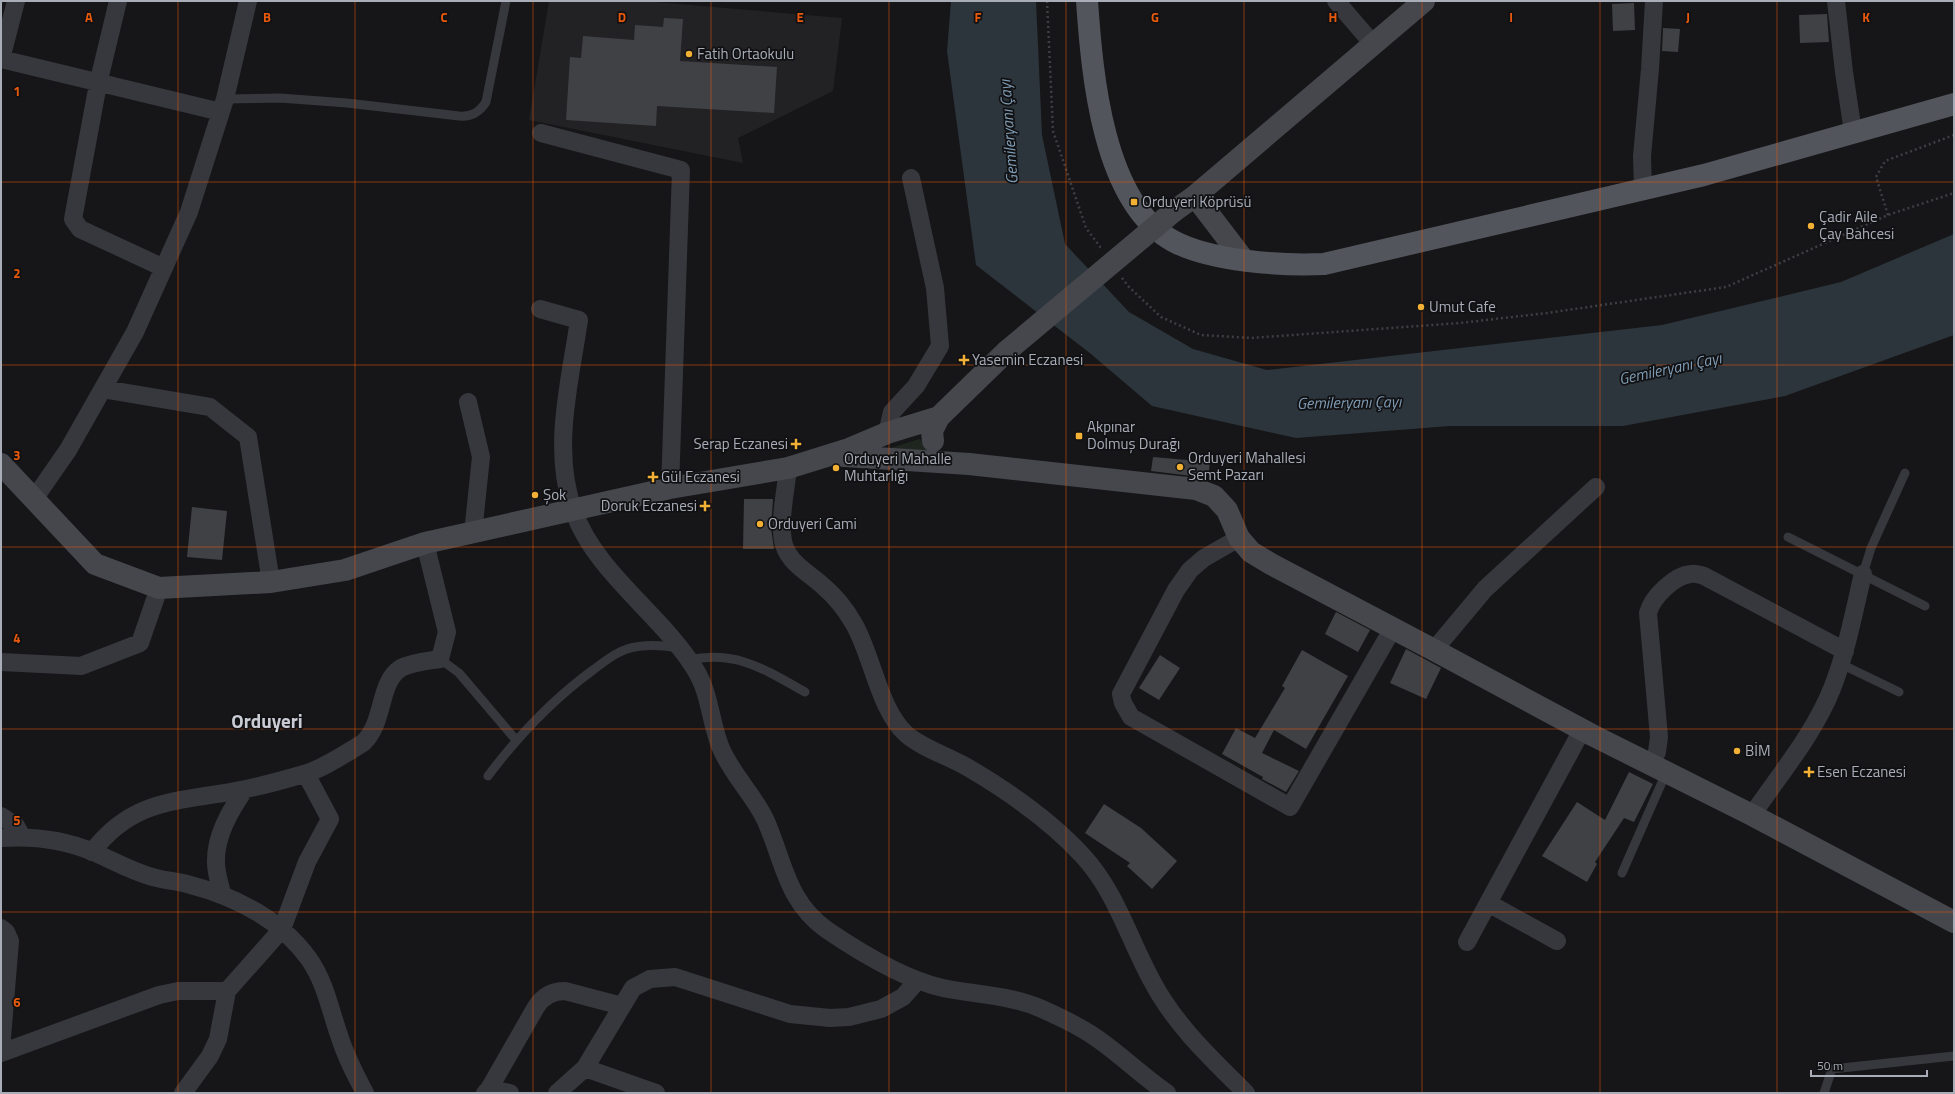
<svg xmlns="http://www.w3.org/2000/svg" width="1955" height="1094" viewBox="0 0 1955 1094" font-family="'Titillium Web',sans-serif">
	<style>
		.built { fill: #222225 }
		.green { fill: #1e261f }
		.water { fill: #2c353c }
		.building { fill: #404145 }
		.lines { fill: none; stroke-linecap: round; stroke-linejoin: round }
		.path { stroke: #3d3f44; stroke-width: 2.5; stroke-dasharray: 2 3; stroke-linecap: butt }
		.lane { stroke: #37383d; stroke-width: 9 }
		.street { stroke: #37383d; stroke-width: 18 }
		.secondary { stroke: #45474d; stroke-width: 22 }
		.primary { stroke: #53555c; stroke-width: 22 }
		.secondary-bridge { stroke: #45474d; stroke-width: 22 }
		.grid { fill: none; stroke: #e8590c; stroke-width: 1; stroke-opacity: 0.55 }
		.poi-dot { fill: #f2b134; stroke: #111113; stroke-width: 1.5 }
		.labels { text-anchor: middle; stroke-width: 3.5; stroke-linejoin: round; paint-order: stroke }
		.poi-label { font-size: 15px; fill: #a8adb8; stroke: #111113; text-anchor: start }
		.water-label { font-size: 16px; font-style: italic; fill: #7f9bb3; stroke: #111113 }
		.district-label { font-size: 19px; font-weight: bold; fill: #c9ccd4; stroke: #111113 }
		.grid-label { font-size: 13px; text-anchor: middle; font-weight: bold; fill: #e8590c; stroke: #111113; stroke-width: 3.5; stroke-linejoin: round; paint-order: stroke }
	</style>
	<rect width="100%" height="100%" fill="#161618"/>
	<path class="built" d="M549,1h94l199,17 -9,73 -95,47 5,25 -214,-43z"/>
	<path class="green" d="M919,439l5,3 3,10 -52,1z"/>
	<path class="water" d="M951,1h85l6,134 23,109 64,68 64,37 74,21 395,-45 179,-43 113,-48v101l-169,61 -162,30h-173l-154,12 -144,-32 -61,-52 -115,-89 -29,-214z"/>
	<path class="building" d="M1634,3l1,27 -22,1 -1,-27z
		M1827,14l2,28 -29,1 -1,-28z
		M664,18l19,1 -3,42 97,6 -3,46 -117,-7 -1,20 -90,-6 4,-63 11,1 2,-22 51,4 1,-15 28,2z
		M1663,28l17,1 -2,23 -16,-1z
		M1153,457l57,5 -2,16 -57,-7z
		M744,499h29l-2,29 3,21h-31z
		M192,507l35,4 -5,49 -35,-3z
		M1336,612l34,18 -12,22 -33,-18z
		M1406,649l35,19 -15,31 -36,-16z
		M1302,650l46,26 -42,73 -32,-19 -12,23 37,18 -13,21 -24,-13 1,-2 -41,-23 14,-26 19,10 30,-50 -3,-2z
		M1160,655l20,13 -21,32 -20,-12z
		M1629,772l24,12 -19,38 -10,-4 -29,44 2,2 -10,18 -45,-26 35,-54 28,18z
		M1104,804l37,24 36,33 -25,28 -25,-23 3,-3 -45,-30z"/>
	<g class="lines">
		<path class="path" d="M1047,1l6,130 33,97 15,20
			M1888,215l-12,-38 9,-16 69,-26
			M1122,278l7,9 32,30 40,18 50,3 209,-15 87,-10 179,-26 162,-72 66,-22"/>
		<path class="lane" d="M225,99l55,-1 67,5 112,13c12,1 20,-3 27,-14l20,-101
			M1788,537l137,69
			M1863,574l8,-26 34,-75
			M440,659l19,14 57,67
			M688,660c48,-10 76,9 117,32
			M1841,664l58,28
			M488,776c30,-40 64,-76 105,-106 11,-8 21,-17 34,-21 17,-5 34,-4 51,-1
			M1622,873l44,-100
			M1824,1093l8,-24 122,-13"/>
		<path class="street" d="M118,1l-20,83 -25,135 7,10 84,39
			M1336,1l37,43
			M1836,1l8,71 9,60
			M1,59l220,53
			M1,59l15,-58
			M541,133l140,37 -11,318
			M1643,189l-1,-33 8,-87 4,-68
			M540,309l39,11c-9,62 -28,131 -5,192 22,61 88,103 121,157 15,24 15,51 25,77 10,26 33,48 45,73 19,42 21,82 62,111 31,21 79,50 116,58 33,7 68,7 99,21 18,8 37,17 53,28 25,17 47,39 72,56
			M103,389l107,18 38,30 23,145
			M468,402l13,55 -8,76
			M887,433l5,-21 24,-26 24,-40 -5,-58 -24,-110
			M788,468c-2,22 -10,56 -4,77 6,19 25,28 39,41 12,10 23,24 31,38 18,31 25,85 52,110 16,14 42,22 61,33 41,24 84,54 116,89 33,36 46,83 69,125 23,44 59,77 94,112
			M34,499l34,-49 67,-118 54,-120 36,-113 23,-98
			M1239,538l-35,20 -14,12 -14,20 -55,104 2,9 8,14 159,90 103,-179
			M1434,650l51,-61 111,-102
			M1,662l80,4 59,-23 19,-55
			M1651,765l6,-13 2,-15 -11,-124c4,-16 27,-38 43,-39 5,-1 9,1 13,2l141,75
			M1752,815c28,-41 63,-82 81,-129 14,-36 21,-75 30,-112
			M1,816l15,10 6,11
			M1,838c32,-2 62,1 92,14 19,8 36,18 56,24 12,4 26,5 38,8 47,12 93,35 122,75 16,23 21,50 30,76 6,20 16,39 26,58
			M92,852c39,-51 80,-50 138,-60 25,-4 50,-11 74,-18 19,-5 42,-21 59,-31 22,-20 15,-61 38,-75 11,-6 26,-7 39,-9l7,-27 -22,-89
			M222,894c-2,-10 -6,-21 -6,-31 -1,-27 14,-52 29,-74
			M1488,903l69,38
			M1,928l5,4 4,9 -9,109
			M1467,942l115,-212
			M1,1053l158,-58 19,-4h49l55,-62 25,-67 23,-43 -24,-45
			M585,1068l71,25
			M489,1089l21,4
			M183,1093l27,-37 8,-17 9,-48
			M485,1093l4,-4 47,-82c7,-11 16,-16 29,-16l57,15
			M557,1093l28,-25 48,-80 17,-9 25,-2 115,37 40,4 19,-1 32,-8 22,-12 14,-16"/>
		<path class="secondary" d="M1195,196l48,63
			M1174,211l21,-15 229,-195
			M933,441l-1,-10 7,-14 68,-66
			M830,455l139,9 227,25 18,7 13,14 12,28 12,14 20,12 163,86 158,85 160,80 202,107
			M1,464l94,100 64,24 112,-6 74,-12 80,-27 245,-55 118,-20 61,-19 38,-16 52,-16"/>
		<path class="primary" d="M1087,1c5,71 15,201 86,240 37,20 108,25 151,23l380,-89 250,-71"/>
		<path class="secondary-bridge" d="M1007,351l167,-140"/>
	</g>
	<path class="grid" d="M178,1v1092M355,1v1092M533,1v1092M711,1v1092M889,1v1092M1066,1v1092M1244,1v1092M1422,1v1092M1600,1v1092M1777,1v1092M1,182h1953M1,365h1953M1,547h1953M1,729h1953M1,912h1953"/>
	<g class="poi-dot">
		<circle cx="689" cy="54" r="4"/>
		<rect x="1130" y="198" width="8" height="8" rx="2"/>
		<circle cx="1811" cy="226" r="4"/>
		<circle cx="1421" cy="307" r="4"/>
		<path d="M962 354h4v4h4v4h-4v4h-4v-4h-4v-4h4z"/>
		<rect x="1075" y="432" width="8" height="8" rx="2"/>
		<path d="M794 438h4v4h4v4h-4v4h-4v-4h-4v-4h4z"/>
		<circle cx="1180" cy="467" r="4"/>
		<circle cx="836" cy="468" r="4"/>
		<path d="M651 471h4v4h4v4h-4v4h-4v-4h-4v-4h4z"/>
		<circle cx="535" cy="495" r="4"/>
		<path d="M703 500h4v4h4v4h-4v4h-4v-4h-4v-4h4z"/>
		<circle cx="760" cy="524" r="4"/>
		<circle cx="1737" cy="751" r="4"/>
		<path d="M1807 766h4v4h4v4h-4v4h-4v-4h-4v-4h4z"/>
	</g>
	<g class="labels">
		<g class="poi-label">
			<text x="697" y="59">Fatih Ortaokulu</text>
			<text x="1142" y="207">Orduyeri Köprüsü</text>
			<text x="1819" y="222">Çadir Aile<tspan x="1819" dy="17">Çay Bahcesi</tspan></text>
			<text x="1429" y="312">Umut Cafe</text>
			<text x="972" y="365">Yasemin Eczanesi</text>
			<text x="1087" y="432">Akpınar<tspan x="1087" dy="17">Dolmuş Durağı</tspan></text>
			<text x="788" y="449" text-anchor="end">Serap Eczanesi</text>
			<text x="1188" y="463">Orduyeri Mahallesi<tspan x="1188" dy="17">Semt Pazarı</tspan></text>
			<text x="844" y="464">Orduyeri Mahalle<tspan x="844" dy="17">Muhtarlığı</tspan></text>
			<text x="661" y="482">Gül Eczanesi</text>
			<text x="543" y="500">Şok</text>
			<text x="697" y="511" text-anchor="end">Doruk Eczanesi</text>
			<text x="768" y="529">Orduyeri Cami</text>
			<text x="1745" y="756">BİM</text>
			<text x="1817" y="777">Esen Eczanesi</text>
		</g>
		<g class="water-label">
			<text transform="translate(1008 132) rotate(-94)" y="6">Gemileryanı Çayı</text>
			<text transform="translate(1670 368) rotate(-12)" y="6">Gemileryanı Çayı</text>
			<text transform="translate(1349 402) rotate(-1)" y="6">Gemileryanı Çayı</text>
		</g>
		<g class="district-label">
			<text x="267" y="728">Orduyeri</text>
		</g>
	</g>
	<g class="grid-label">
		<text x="89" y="22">A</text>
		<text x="267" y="22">B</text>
		<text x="444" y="22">C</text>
		<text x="622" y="22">D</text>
		<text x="800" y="22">E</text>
		<text x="978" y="22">F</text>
		<text x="1155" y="22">G</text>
		<text x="1333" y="22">H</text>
		<text x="1511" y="22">I</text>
		<text x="1688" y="22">J</text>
		<text x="1866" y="22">K</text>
		<text x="17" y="96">1</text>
		<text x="17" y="278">2</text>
		<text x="17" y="460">3</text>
		<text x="17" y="643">4</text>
		<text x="17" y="825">5</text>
		<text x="17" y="1007">6</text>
	</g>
	<rect width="1955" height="1094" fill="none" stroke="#a8adb8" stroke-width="4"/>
	<path d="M1811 1070v6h116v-6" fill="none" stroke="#a8adb8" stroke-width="2"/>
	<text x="1817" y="1070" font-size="12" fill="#a8adb8" stroke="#111113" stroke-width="3" paint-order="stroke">50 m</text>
</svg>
